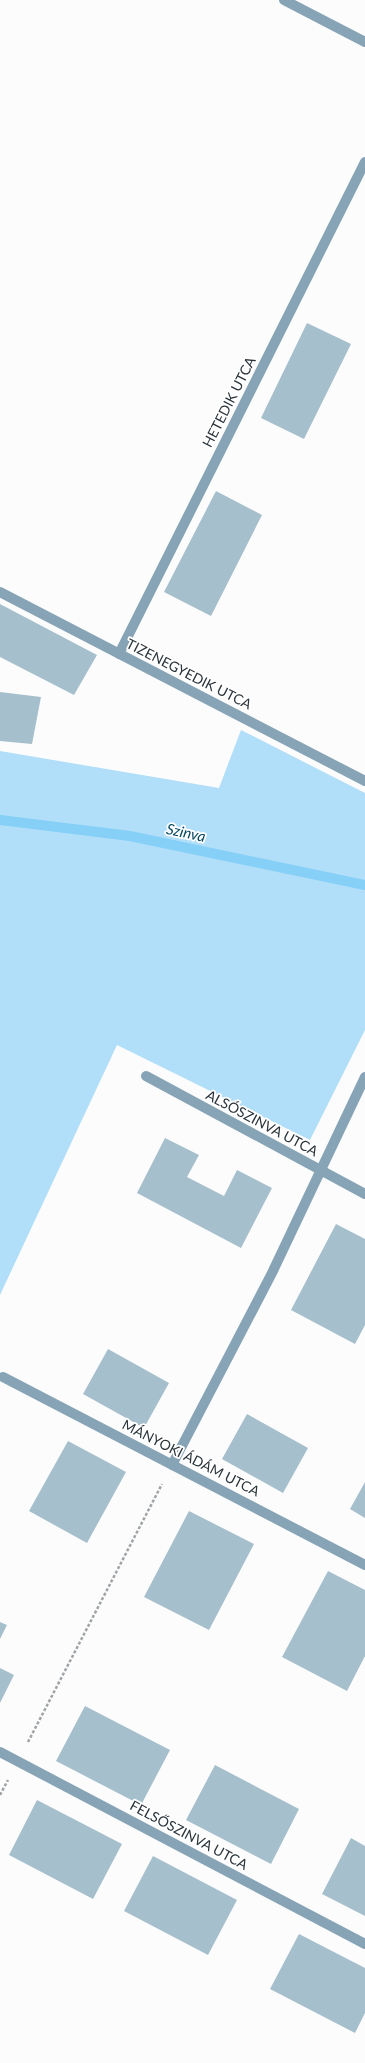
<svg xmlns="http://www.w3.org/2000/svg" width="365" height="2063" viewBox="0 0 365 2063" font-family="Lato,sans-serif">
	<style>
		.green { fill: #b1def8 }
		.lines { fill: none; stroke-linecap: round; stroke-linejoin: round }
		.stream { stroke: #86d0f8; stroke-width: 10 }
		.building { fill: #a6bfcd }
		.path { stroke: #a0a4a7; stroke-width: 2.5; stroke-dasharray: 3 2; stroke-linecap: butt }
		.minor { stroke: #87a4b6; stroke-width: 10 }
		.labels { text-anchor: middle; stroke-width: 3.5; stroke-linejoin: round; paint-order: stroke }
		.street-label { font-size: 14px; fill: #2a343a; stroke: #fff }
		.water-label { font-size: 15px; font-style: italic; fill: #0a4862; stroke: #fff }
	</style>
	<rect width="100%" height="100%" fill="#fcfcfc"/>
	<path class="green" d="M241,730l124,63v237l-55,110 -193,-95 -117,250v-544l219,37z"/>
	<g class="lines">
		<path class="stream" d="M0,820l130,16 235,49"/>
	</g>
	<path class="building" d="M307,323l44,21 -47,95 -43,-21z
		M216,491l46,24 -51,101 -47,-24z
		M0,604l97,51 -23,40 -74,-38z
		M0,692l41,5 -9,47 -32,-3z
		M165,1138l34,17 -12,22 37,19 13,-26 35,18 -31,60 -104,-55z
		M336,1224l29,15v86l-10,19 -64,-34z
		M108,1349l61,34 -25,45 -61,-34z
		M247,1414l61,34 -25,45 -61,-34z
		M68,1441l58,31 -39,71 -58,-32z
		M365,1482v36l-15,-9z
		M189,1511l65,33 -45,86 -65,-33z
		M328,1571l37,19v66l-18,35 -65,-34z
		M0,1622l7,3 -7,14z
		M0,1668l14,7 -14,28z
		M85,1706l85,44 -29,55 -85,-44z
		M215,1765l84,44 -28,55 -85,-44z
		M37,1800l85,44 -29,55 -84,-44z
		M351,1838l14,8v70l-43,-22z
		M153,1856l84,44 -29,55 -84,-44z
		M299,1934l66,34v45l-10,20 -85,-44z"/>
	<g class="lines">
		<path class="path" d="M28,1742l134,-258
			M0,1795l8,-15"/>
		<path class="minor" d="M284,0l81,42
			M0,592l365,189
			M119,654l246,-492
			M146,1076l219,118
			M3,1377l362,188
			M172,1465l100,-192 93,-196
			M0,1752l365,192"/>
	</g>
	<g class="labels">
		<g class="street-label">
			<text transform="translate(229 402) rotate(-63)" y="5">HETEDIK UTCA</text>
			<text transform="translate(189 674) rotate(27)" y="5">TIZENEGYEDIK UTCA</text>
			<text transform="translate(262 1123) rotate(28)" y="5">ALSÓSZINVA UTCA</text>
			<text transform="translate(191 1458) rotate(27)" y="5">MÁNYOKI ÁDÁM UTCA</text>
			<text transform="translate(189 1835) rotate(28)" y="5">FELSŐSZINVA UTCA</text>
		</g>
		<g class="water-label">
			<text transform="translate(186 833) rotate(12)" y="5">Szinva</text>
		</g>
	</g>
</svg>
